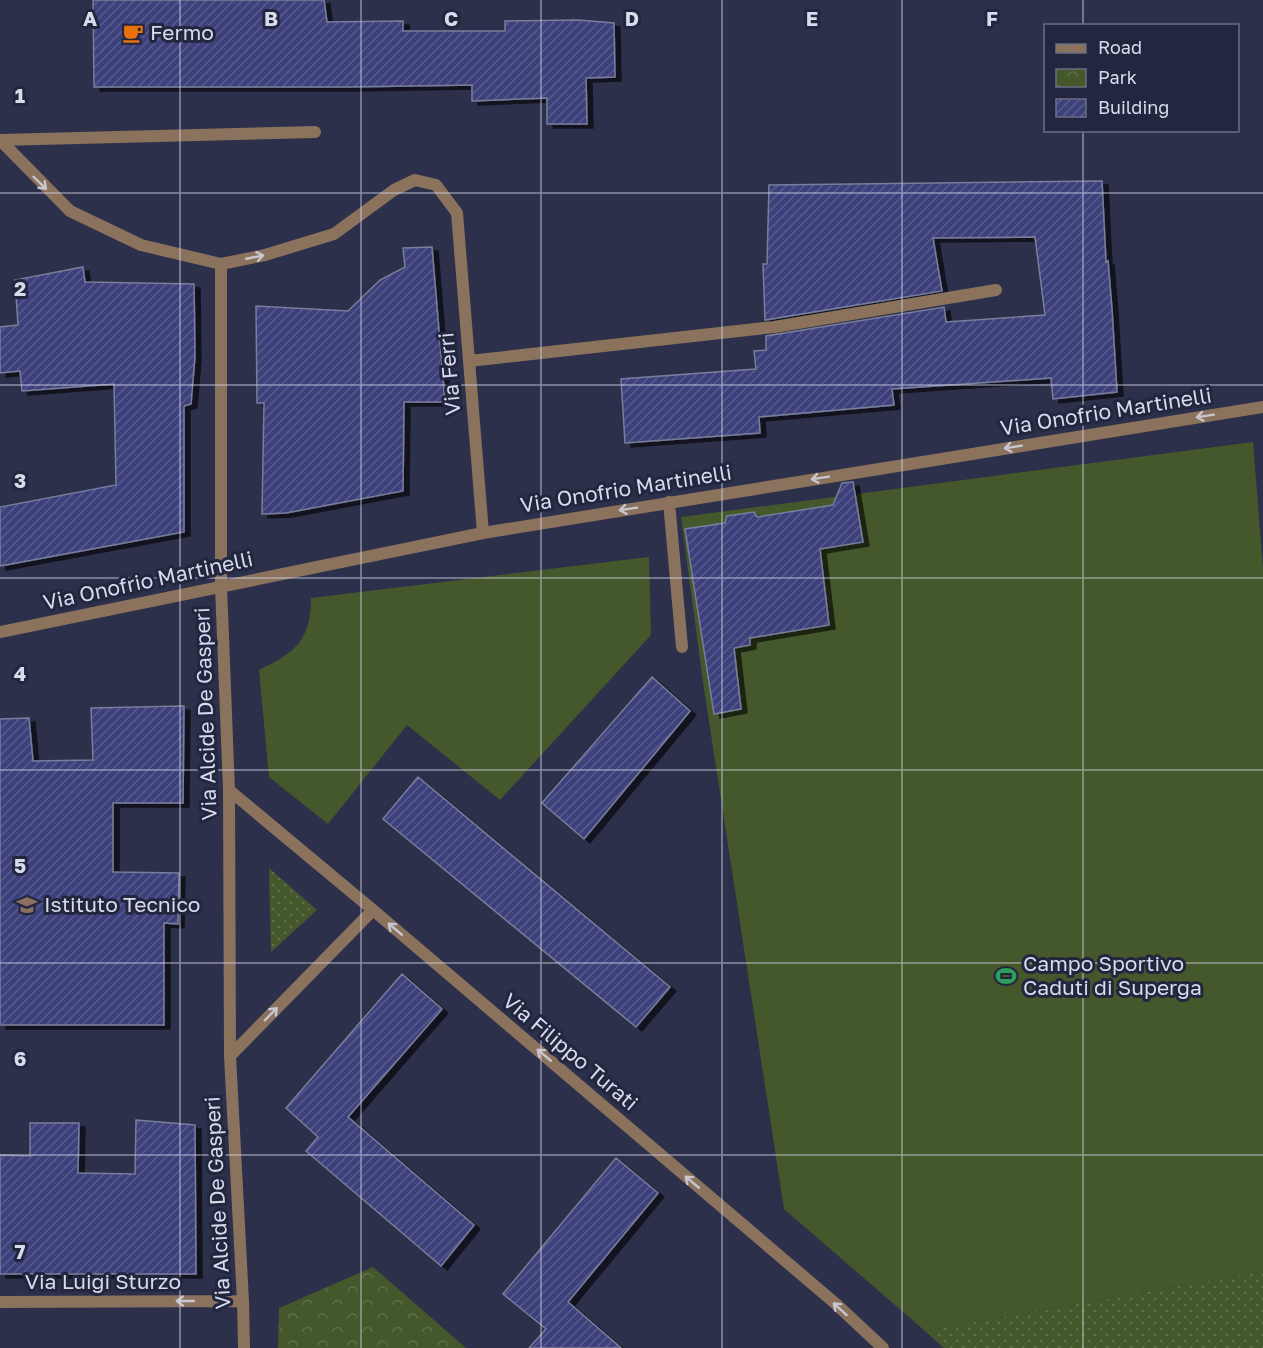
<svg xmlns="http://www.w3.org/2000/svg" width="1263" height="1348" viewBox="0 0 1263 1348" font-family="'Golos Text',sans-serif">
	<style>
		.grass { fill: #45582b }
		.park { fill: url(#park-crowns) }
		.garden { fill: url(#garden-dots) }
		.building { fill: url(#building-hatch); stroke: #787e9b; stroke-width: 1.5; filter: url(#shadow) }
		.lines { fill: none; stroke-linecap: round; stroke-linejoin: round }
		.service { stroke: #8a725d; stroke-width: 12 }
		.pedestrian { stroke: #8a725d; stroke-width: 12 }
		.minor { stroke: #8a725d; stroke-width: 12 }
		.oneway { stroke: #c8c6cf }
		.grid { fill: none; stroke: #d8dbec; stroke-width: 1.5; stroke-opacity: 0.55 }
		.labels { text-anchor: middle; stroke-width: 6; stroke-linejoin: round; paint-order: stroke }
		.poi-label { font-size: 21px; fill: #d8dbec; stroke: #23263f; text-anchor: start }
		.street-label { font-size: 21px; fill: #d8dbec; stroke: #23263f }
		.grid-label { font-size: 20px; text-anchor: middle; font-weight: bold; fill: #d8dbec; stroke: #23263f; stroke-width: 6; stroke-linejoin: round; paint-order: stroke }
	</style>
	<defs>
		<pattern id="park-crowns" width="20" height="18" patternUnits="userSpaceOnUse" patternTransform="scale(1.5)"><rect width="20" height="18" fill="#45582b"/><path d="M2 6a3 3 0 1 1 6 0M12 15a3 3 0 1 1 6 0" fill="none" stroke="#5f6f4a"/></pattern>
		<pattern id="garden-dots" width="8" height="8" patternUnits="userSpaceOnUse" patternTransform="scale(1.5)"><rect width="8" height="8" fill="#45582b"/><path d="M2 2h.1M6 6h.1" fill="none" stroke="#5f6f4a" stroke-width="1.8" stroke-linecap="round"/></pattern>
		<pattern id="building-hatch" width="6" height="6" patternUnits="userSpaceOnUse" patternTransform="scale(1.5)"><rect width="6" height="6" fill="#3c417a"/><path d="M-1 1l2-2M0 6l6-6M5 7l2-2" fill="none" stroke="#575c8d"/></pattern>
		<filter id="shadow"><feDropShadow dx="6" dy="4" stdDeviation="0" flood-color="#0009"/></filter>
	</defs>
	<rect width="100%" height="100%" fill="#2d304a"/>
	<path class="grass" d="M1253,442l10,126v703l-338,60 -141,-122 -81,-527 -22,-165z
		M649,557l2,78 -151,165 -93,-75 -79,99 -59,-47 -10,-107c36,-17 52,-30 52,-72z"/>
	<path class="park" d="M373,1267l93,81h-188l1,-40z"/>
	<path class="garden" d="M269,868l48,42 -46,42z
		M1263,1271v77h-319l-19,-17z"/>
	<path class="building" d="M93,0h231l3,22 76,-1v10h102v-10l73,-1 36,3 1,54 -29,1 1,46h-40v-26l-75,3v-16l-125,2h-253z
		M1102,181l4,81 2,-1 4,48 5,83 -64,7 -2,-21 -159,11 2,16 -135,12 1,16 -135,10 -4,-64 135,-10 -2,-18 12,-1v-14l178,-29 2,15 99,-7 -10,-78 -102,1 9,53 -177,29 -2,-56h4l2,-79z
		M432,247l13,155h-41l-1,89 -117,22 -24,1 2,-111h-7l-1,-97 92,5 32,-31 25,-13 -2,-19z
		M83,267l2,15 109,2 1,72 -4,48 -7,2v126l-184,34v-59l116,-22 -2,-101 -92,7 -2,-20 -20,2v-46l18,-2 -3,-45z
		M853,482l10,60 -43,7 9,76 -79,13v7l-16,3 7,61 -27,5 -29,-185 40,-6 2,-7 27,-4 3,5 76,-12 9,-22z
		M652,677l38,34 -106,128 -42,-36z
		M184,706l-1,97h-70v69l66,1 -1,51 -14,-1v102h-164v-306l29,-1 4,43 60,-1 -2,-52z
		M418,777l252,210 -34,40 -253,-208z
		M402,974l40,35 -94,108 126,108 -33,41 -135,-115 12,-14 -32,-29z
		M136,1120l59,5 1,149h-196v-119l30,1v-33h49l-1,50 57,1z
		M616,1158l42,35 -90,109 53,46h-92l17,-19 -43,-35z"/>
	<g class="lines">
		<path class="service" d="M469,361l305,-34 222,-37
			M669,502l13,145"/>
		<path class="pedestrian" d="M0,140l315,-8"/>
		<path class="minor" d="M0,140l70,71 71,34 80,19 44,-9 69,-21 60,-44 21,-10 21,5 21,28 26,320
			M221,264v322l8,204 1,266 13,245 1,47
			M0,632l483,-99 780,-126
			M229,790l144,120 463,394 47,44
			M230,1056l143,-146
			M0,1302l243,-1"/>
	</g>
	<defs><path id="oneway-shaft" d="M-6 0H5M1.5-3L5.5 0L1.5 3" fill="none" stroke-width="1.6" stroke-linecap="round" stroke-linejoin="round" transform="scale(1.5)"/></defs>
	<g class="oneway">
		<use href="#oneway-shaft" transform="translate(40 183) rotate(44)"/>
		<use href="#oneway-shaft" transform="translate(255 257) rotate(-11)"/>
		<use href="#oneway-shaft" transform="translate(1205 416) rotate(171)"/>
		<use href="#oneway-shaft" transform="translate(1013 447) rotate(171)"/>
		<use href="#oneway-shaft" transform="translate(820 478) rotate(171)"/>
		<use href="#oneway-shaft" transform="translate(628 509) rotate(171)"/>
		<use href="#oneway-shaft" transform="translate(395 929) rotate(-140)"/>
		<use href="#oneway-shaft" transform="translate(271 1014) rotate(-46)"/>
		<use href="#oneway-shaft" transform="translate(544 1055) rotate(-140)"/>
		<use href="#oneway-shaft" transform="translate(692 1182) rotate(-140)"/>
		<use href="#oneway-shaft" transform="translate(185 1301) rotate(180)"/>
		<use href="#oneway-shaft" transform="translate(840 1309) rotate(-138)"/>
	</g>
	<path class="grid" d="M180,0v1348M361,0v1348M541,0v1348M722,0v1348M902,0v1348M1083,0v26M1083,130v1218M0,193h1263M0,385h1263M0,578h1263M0,770h1263M0,963h1263M0,1155h1263"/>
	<defs>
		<g id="cafe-bare" transform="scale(1.62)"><path d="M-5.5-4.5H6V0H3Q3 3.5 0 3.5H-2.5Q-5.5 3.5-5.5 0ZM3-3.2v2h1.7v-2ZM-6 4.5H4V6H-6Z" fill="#e8710a" stroke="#23263f" stroke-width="2.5" paint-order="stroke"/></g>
		<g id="school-bare" transform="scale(1.62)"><path d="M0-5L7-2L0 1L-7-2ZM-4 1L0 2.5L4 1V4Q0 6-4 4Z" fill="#8d6e63" stroke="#23263f" stroke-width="2.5" paint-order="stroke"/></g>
		<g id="stadium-bare" transform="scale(1.62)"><path d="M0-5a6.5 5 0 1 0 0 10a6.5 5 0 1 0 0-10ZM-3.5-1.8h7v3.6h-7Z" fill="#2e9e5b" stroke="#23263f" stroke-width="2.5" paint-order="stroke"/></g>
	</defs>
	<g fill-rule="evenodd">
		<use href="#cafe-bare" x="133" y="33"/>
		<use href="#school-bare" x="27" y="905"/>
		<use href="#stadium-bare" x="1006" y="976"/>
	</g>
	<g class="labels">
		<g class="poi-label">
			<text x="150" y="40">Fermo</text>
			<text x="44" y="912">Istituto Tecnico</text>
			<text x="1023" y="971">Campo Sportivo<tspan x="1023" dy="24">Caduti di Superga</tspan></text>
		</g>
		<g class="street-label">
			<text transform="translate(450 374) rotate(-95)" y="7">Via Ferri</text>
			<text transform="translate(1106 412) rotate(-9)" y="7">Via Onofrio Martinelli</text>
			<text transform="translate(626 489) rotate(-9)" y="7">Via Onofrio Martinelli</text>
			<text transform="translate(148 581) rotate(-12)" y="7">Via Onofrio Martinelli</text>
			<text transform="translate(206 714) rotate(-92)" y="7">Via Alcide De Gasperi</text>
			<text transform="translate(570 1052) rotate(40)" y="7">Via Filippo Turati</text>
			<text transform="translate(218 1203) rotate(-93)" y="7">Via Alcide De Gasperi</text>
			<text x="103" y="1289">Via Luigi Sturzo</text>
		</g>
	</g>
	<g class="grid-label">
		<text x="90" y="26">A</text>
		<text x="271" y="26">B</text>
		<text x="451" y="26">C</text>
		<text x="632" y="26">D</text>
		<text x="812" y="26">E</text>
		<text x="992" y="26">F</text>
		<text x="20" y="103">1</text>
		<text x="20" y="296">2</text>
		<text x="20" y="488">3</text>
		<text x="20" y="681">4</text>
		<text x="20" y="873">5</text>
		<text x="20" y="1066">6</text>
		<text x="20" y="1259">7</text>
	</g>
	<rect x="1044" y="24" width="195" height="108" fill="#23263f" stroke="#6b6e84" stroke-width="1.5"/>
	<rect x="1056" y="44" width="30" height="9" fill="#8a725d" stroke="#6b6e84" stroke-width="1.5"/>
	<text x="1098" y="54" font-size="18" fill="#d8dbec">Road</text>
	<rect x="1056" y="69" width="30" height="18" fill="url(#park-crowns)" stroke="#6b6e84" stroke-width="1.5"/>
	<text x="1098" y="84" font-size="18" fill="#d8dbec">Park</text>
	<rect x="1056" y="99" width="30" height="18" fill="url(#building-hatch)" stroke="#6b6e84" stroke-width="1.5"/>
	<text x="1098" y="114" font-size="18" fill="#d8dbec">Building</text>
</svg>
